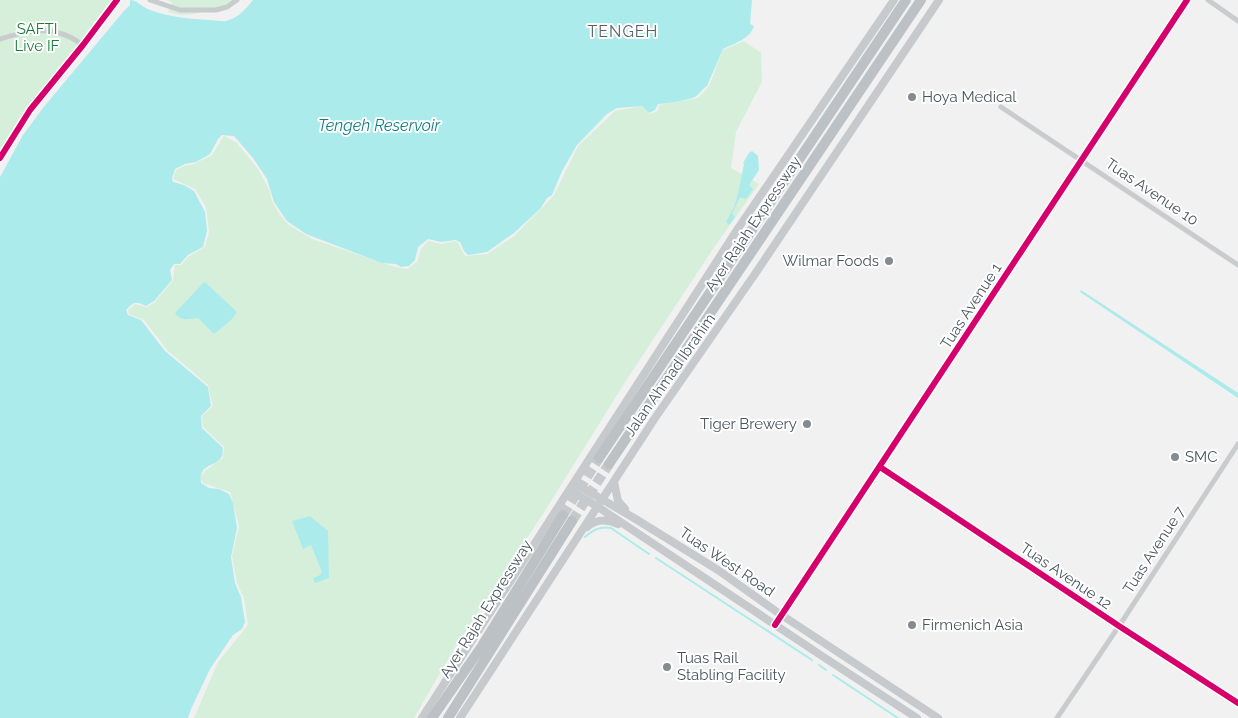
<svg xmlns="http://www.w3.org/2000/svg" width="1238" height="718" viewBox="0 0 1238 718" font-family="Raleway,sans-serif">
	<style>
		.green { fill: #d6efdb }
		.water { fill: #abebec }
		.lines { fill: none; stroke-linecap: round; stroke-linejoin: round }
		.stream { stroke: #abebec; stroke-width: 2 }
		.motorway-tunnel { stroke: #c7cacc; stroke-width: 10; stroke-dasharray: 10 5; stroke-linecap: butt }
		.minor { stroke: #c8cccd; stroke-width: 5 }
		.primary { stroke: #c6cacc; stroke-width: 8 }
		.motorway { stroke: #bbc1c4; stroke-width: 10 }
		.cycleway-casing { stroke: #fff; stroke-width: 9 }
		.cycleway { stroke: #d6006c; stroke-width: 6 }
		.poi-dot { fill: #838d91; stroke: #fff; stroke-width: 2 }
		.labels { text-anchor: middle; stroke-width: 4; stroke-linejoin: round; paint-order: stroke }
		.park-label { font-size: 15px; fill: #197e39; stroke: #fff }
		.poi-label { font-size: 15px; fill: #48575d; stroke: #fff; text-anchor: start }
		.street-label { font-size: 15px; fill: #48575d; stroke: #fff }
		.neighbourhood-label { font-size: 16px; letter-spacing: 1px; fill: #5c6164; stroke: #fff }
		.water-label { font-size: 16px; font-style: italic; fill: #107f83; stroke: #fff }
	</style>
	<rect width="100%" height="100%" fill="#f1f1f1"/>
	<path class="green" d="M0,0h114l-105,136 -9,16z
		M167,0h66l-6,6 -33,8 -13,1 -13,-3 4,-10z
		M744,41l17,12 1,29 -26,50 -5,36 28,16 -46,65 -86,130 -84,135 -89,135 -40,69h-220l24,-56 30,-37 -4,-27 -7,-15 -5,-27 7,-30 -9,-34 -27,-9 -3,-6 6,-7 17,-12 1,-11 -21,-20 -1,-11 11,-10 -5,-21 -41,-35 -23,-30 -15,-6 -1,-4 7,-6 11,3 8,-4 19,-23 2,-15h6l7,-8 17,-10 4,-15 -3,-25 -11,-18 -22,-10 3,-9 8,-4 10,-2 18,-9 12,-19 13,7 21,26 12,22 2,10 8,14 9,10 23,14 83,28 12,2 10,-7 4,-13 7,-8 13,3 14,-3 3,2 7,13 22,-2 27,-18 27,-27 13,-14 24,-49 37,-35 27,-5 7,8 9,-3 1,-6 39,-7 11,-12 14,-36z"/>
	<path class="water" d="M130,0c7,0 12,7 20,10 21,7 38,9 60,10 5,0 11,2 16,1 12,-3 20,-12 27,-21h499l-2,24 4,2c-4,13 -19,17 -31,23l-16,37c-5,3 -8,9 -12,11 -7,3 -29,7 -37,7l-3,6 -6,3 -7,-7 -25,2 -10,6 -30,31 -15,26 -10,24 -5,3 -6,10 -27,25 -27,19 -19,3 -4,-4 -4,-9 -5,-2 -14,2 -13,-3 -10,8 -3,13 -6,6 -8,1 -5,-3 -14,-1 -76,-29 -19,-13 -13,-19 -7,-23 -14,-21 -19,-22 -12,-1 -4,4 -8,15 -14,8 -11,2 -10,5 -3,9 1,4 11,3 10,6 11,21 2,19 -4,16 -15,8 -8,9h-6l-4,6 2,10 -18,21 -8,5c-10,-5 -12,-5 -20,4l2,5 13,5 24,31 43,36 3,19 -10,10 1,12 21,20c-1,3 0,6 -1,8 -5,12 -24,6 -21,27l8,5 10,1 10,5 4,9 4,25 -6,29 4,26 6,14 4,25 -3,7 -9,6 -23,34 -19,40 -3,9h-188v-541l23,-42 20,-27 80,-96 7,-7z
		M752,151l6,5 1,14 -10,15 4,4 -7,10 -6,-2 -8,17 3,3 -6,8 -3,-3 8,-15 4,-13 6,-30 -1,-1 6,-10z
		M204,282l2,1 31,29 -6,8 -17,14 -16,-16c-9,0 -16,5 -23,-5z
		M1081,290l157,103v5l-158,-106z
		M310,516l18,15 1,47 -14,5 -2,-5 7,-3 2,-3 -11,-27 -8,4 -11,-28z"/>
	<g class="lines">
		<path class="stream" d="M585,537c8,-7 15,-11 26,-9l38,26
			M656,558l156,102
			M819,665l7,5
			M833,675l65,43"/>
		<path class="motorway-tunnel" d="M563,515l36,-57
			M572,521l37,-57"/>
		<path class="minor" d="M150,0l30,10h36l11,-3 10,-7
			M1208,0l30,21
			M0,39c20,-6 42,-12 62,-5 8,2 15,7 21,11
			M1001,107l237,158
			M0,158l30,-48 53,-65 34,-45
			M880,467l239,159 119,77
			M775,625l412,-625
			M1057,718l66,-98 115,-176"/>
		<path class="primary" d="M614,482l4,19 7,8
			M574,483l60,35 84,52 59,42 161,106
			M570,490l28,17 224,149 95,62
			M587,527c9,-8 20,-8 31,-3
			M422,718l315,-488 157,-230
			M460,718l195,-300 100,-144 184,-274"/>
		<path class="motorway" d="M599,458l307,-458
			M609,464l312,-464
			M432,718l50,-72 81,-131
			M448,718l124,-197"/>
		<g class="cycleway-casing">
			<path id="cycleway" d="M0,158l30,-48 53,-65 34,-45
				M880,467l239,159 119,77
				M775,625l412,-625"/>
		</g>
		<use href="#cycleway" class="cycleway"/>
	</g>
	<g class="poi-dot">
		<circle cx="912" cy="97" r="5"/>
		<circle cx="889" cy="261" r="5"/>
		<circle cx="807" cy="424" r="5"/>
		<circle cx="1175" cy="457" r="5"/>
		<circle cx="912" cy="625" r="5"/>
		<circle cx="667" cy="667" r="5"/>
	</g>
	<g class="labels">
		<g class="park-label">
			<text x="37" y="34">SAFTI<tspan x="37" dy="17">Live IF</tspan></text>
		</g>
		<g class="poi-label">
			<text x="922" y="102">Hoya Medical</text>
			<text x="879" y="266" text-anchor="end">Wilmar Foods</text>
			<text x="797" y="429" text-anchor="end">Tiger Brewery</text>
			<text x="1185" y="462">SMC</text>
			<text x="922" y="630">Firmenich Asia</text>
			<text x="677" y="663">Tuas Rail<tspan x="677" dy="17">Stabling Facility</tspan></text>
		</g>
		<g class="street-label">
			<text transform="translate(1152 192) rotate(34)" y="5">Tuas Avenue 10</text>
			<text transform="translate(753 224) rotate(-56)" y="5">Ayer Rajah Expressway</text>
			<text transform="translate(971 306) rotate(-57)" y="5">Tuas Avenue 1</text>
			<text transform="translate(670 375) rotate(-55)" y="5">Jalan Ahmad Ibrahim</text>
			<text transform="translate(1154 550) rotate(-57)" y="5">Tuas Avenue 7</text>
			<text transform="translate(727 562) rotate(34)" y="5">Tuas West Road</text>
			<text transform="translate(1066 576) rotate(34)" y="5">Tuas Avenue 12</text>
			<text transform="translate(486 609) rotate(-58)" y="5">Ayer Rajah Expressway</text>
		</g>
		<g class="neighbourhood-label">
			<text x="623" y="37">TENGEH</text>
		</g>
		<g class="water-label">
			<text x="379" y="131">Tengeh Reservoir</text>
		</g>
	</g>
</svg>
